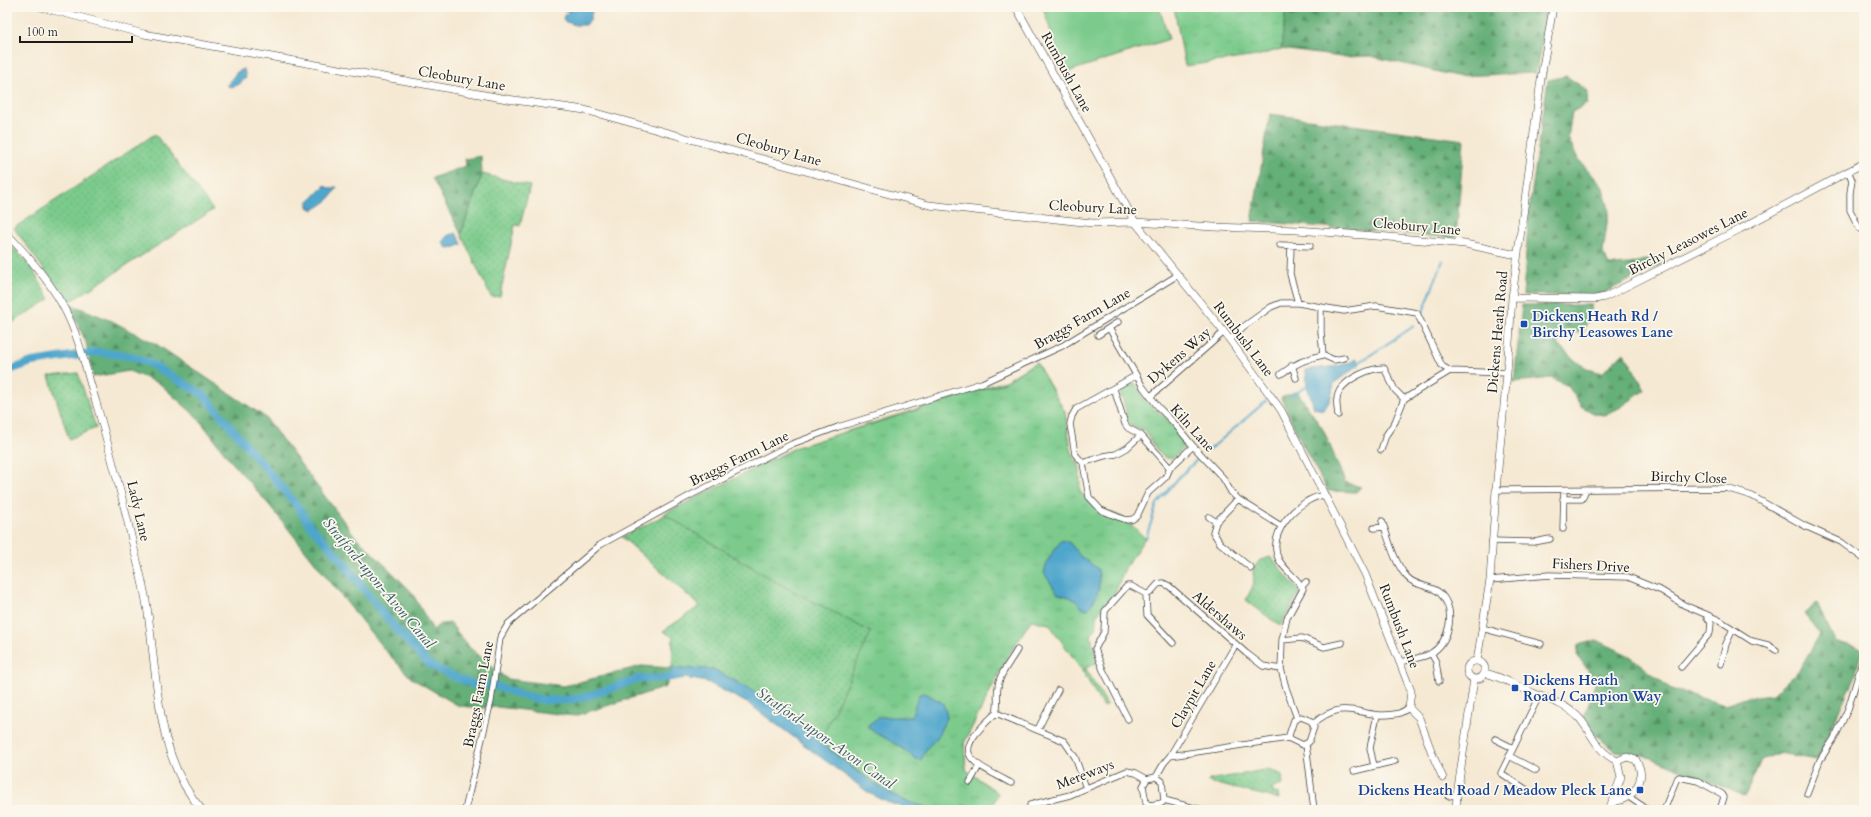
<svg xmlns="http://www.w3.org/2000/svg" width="1871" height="817" viewBox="0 0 1871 817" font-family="Cardo,serif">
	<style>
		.grass { fill: url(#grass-dots); stroke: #4c7454 }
		.forest { fill: url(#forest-firs); stroke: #40664a }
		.park { fill: url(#park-tufts); stroke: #4c7454 }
		.pitch { fill: #7ccb8c; stroke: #4c7454 }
		.water { fill: #4fa6cc; stroke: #366174 }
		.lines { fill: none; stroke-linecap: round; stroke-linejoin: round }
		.stream { stroke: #4fa6cc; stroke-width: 2 }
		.canal { stroke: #4fa6cc; stroke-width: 8 }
		.minor-casing { stroke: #3d3b37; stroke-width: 7 }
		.tertiary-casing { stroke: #3d3b37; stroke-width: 8 }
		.minor { stroke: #fff; stroke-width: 5.5 }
		.tertiary { stroke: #fff; stroke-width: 7 }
		.transit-dot { fill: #1a4fb4; stroke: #fbf7ec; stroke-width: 1.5 }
		.labels { text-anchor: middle; stroke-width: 3.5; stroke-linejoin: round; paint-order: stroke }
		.street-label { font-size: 14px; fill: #1c1c1c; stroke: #fbf7ec }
		.transit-label { font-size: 14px; font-weight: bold; fill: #164399; stroke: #fbf7ec; text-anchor: start }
		.water-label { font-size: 15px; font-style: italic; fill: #335a6b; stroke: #fbf7ec }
	</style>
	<defs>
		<pattern id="grass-dots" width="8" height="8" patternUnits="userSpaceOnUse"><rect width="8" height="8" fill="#7ccb8c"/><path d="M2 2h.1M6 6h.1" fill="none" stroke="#6bae78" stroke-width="1.8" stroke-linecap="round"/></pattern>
		<pattern id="forest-firs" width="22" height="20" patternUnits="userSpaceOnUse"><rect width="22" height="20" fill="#65af78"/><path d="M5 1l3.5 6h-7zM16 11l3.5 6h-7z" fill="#528e62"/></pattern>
		<pattern id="park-tufts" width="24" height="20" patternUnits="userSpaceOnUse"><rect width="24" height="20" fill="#7ccb8c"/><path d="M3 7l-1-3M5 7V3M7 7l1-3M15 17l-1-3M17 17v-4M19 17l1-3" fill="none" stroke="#6bae78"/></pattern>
	</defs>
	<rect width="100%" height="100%" fill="#fbf7ec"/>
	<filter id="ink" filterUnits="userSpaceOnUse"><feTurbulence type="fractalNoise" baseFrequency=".025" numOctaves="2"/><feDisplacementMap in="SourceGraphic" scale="8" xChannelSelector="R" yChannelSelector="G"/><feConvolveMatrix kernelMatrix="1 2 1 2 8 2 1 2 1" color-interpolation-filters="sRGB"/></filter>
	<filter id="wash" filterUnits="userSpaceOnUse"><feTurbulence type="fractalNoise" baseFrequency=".012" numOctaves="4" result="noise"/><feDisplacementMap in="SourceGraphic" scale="16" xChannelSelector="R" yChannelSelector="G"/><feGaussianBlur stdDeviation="0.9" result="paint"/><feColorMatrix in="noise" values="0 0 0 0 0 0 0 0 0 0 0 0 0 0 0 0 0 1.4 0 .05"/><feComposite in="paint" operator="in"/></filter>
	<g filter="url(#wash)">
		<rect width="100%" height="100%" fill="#f5e9d3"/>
		<path class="grass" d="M155,134l58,76 -145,93 -54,-75z
			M482,174l48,12 -10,40 -5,-1 -15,71 -9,1 -30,-63z
			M7,241l22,23 21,35 -43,27z
			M1036,362l29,50 6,38 9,18 -49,151 -26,42 -41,82 2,27 32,23 -113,-3 -27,-18 -99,-78 -46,-25 -41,-1 1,-31 -10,-6 37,-25 -78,-69 175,-90 208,-66z
			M78,373l18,55 -27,11 -20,-63z
			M1271,557l29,35 -20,34 -34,-26 8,-16 -1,-15 7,-9z
			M1085,667l22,37 -4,3 -21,-37z
			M1270,769l12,6 1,10 -11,3 2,6 4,-1 1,6 -71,-17 1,-2z"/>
		<path class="forest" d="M1286,7h262l-12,66 -80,3 -86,-20 -29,1 -60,-8z
			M1566,76l22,15 -1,13 -15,8 -4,26 10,21 24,26 7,24 -6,44 6,12 21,-1 25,-7 10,5 -65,33h-77l6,-84 19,-131z
			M1270,114l194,26 -8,98 -204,-17z
			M481,156l1,18 -21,60 -29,-56 34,-12 -1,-7z
			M68,303l44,18 44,23 109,73 90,119 56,55 22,39 7,-6 10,-1 20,25 37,31 57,7 77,-20 31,2 -6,19 -91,29 -78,-9 -15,1 -23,-2 -48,-28 -28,-30 -113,-142 -40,-46 -32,-42 -38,-34 -31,-13 -36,6 -7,-35z
			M1522,305h70l-8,26 -18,3 -8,10c13,14 26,26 44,29l22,-21 21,38 -24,17 -16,8 -10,-1 -14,-8 -13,-20 -16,-8 -38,4z
			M1297,391l27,40 21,51 16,5 -5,5 -28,-1 -26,-47 -21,-46z
			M1817,603l18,38 27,8 -6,24 -39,87 -38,-7 -18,7 -16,36 -102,-41 -27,-4 -20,-15 -12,-18 12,-37 -19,-26 1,-10 19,-5 33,16 41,33 54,16 23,-8 25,-3 26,-24 21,-36 -16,-20z"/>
		<path class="park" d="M1174,7h112l-5,42 -24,7 -72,10z
			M1036,362l29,50 6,38 9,18v24l16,14 28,12 21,20 -20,30 -10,25 -19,24 1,7 -6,12 6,27 -15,7 -33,-46 -18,-4 -26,41 -41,82 2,27 32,23 -7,17c-17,0 -43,3 -59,0 -43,-10 -78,-42 -112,-69l51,-109 -95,-50 -112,-68 133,-67 207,-64z
			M1132,382c11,8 7,12 14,20 2,3 7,5 10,8 12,10 24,19 28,36 -18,29 -29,1 -39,-16l-15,-4c-4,-7 -3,-11 -5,-19 -2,-12 -13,-20 7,-25z"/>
		<path class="pitch" d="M1043,7h116l10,32 -105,34z"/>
		<path class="water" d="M550,7h43l-3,13 -4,5h-11l-11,-4 -1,-4 6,-6z
			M244,69l2,9 -8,7 -8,2 -3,-2 10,-13z
			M325,185l3,3 9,-1c-6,12 -12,17 -24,23l-5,-3v-5z
			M456,233l6,11 -6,3 -9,1 -4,-5c2,-8 6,-8 13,-10z
			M1357,359l3,3 -1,3 -25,18c-2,11 -3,19 -11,27l-9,-2 -7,-22 -1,-16c17,-3 35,-2 51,-11z
			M1062,540l8,3 10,13 18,13c3,16 1,27 -10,40l-6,-1c-6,-9 -13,-12 -24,-14l-14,-21c3,-14 9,-22 18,-33z
			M672,668l41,1 46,25 99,78 27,18 20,11 31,9h-26l-23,-8 -18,-9 -120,-89 -42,-22 -22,-4 -17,3z
			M925,693l18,10 4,13 -10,22 -10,10 -6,12 -5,-1 -14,-11 -34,-20 1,-4 10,-7h32l8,-23z"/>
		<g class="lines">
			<path class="stream" d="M1423,312l20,-52
				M1360,362l54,-36
				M1290,397l17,-11
				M1207,452l59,-51
				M1146,538l11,-34 23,-28 17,-16"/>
			<path class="canal" d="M7,371l25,-9 66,-10 32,4 19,7 55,32 94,112 12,19 24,25 56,71 29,32 11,11 29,14 16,6 15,-1 31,11 23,5h25l19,-4 50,-17 27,-1 14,-3"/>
		</g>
	</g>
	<g filter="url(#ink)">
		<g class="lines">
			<g class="minor-casing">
				<path id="minor" d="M1848,171l4,9 -2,13v17l9,18 5,4
					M1280,245l30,1
					M1291,245l-1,29 8,29
					M1321,307v25l2,23 11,5 10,-2
					M1109,328l34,59 16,21 15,15 19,23 30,32 8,14 7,7 43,27
					M1098,335l20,-13
					M1230,340l13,-13 28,-20 10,-4h17l46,8 32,-5 41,7 25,53 8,5 57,2
					M1292,365l4,13
					M1281,374c13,-10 26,-16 42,-19
					M1135,376l-59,33 -4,7 -2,8 5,30 8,9 6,34 12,13 17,7 9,3 6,-1 4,-3 11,-23 18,-16 4,-9 23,-22
					M1114,389l11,35 3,4 13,7 29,33
					M1151,396l73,-64
					M1404,399l46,-28
					M1338,415c-1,-8 -3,-17 2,-25 8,-12 30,-22 44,-22l11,22 9,9 -9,23 -9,13 -5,15
					M1083,463l21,-7 12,-2 11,-6 14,-13
					M1496,490l230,-2 26,8 53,30 36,16 23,17
					M1238,499l-22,23 -3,10 7,11 31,25
					M1563,499h19l4,-10
					M1209,517l7,5
					M1382,521c7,18 12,42 25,56 9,10 24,8 33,16 17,18 10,49 -10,61 -9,4 -20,6 -30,8
					M1374,528l10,-1
					M1563,529l1,-39
					M1492,541l42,1 16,-3
					M1490,580l59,-5 79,2 34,14 22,14 35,15 33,21 16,4 8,5
					M1302,586l4,-4
					M1146,594l1,21 26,28
					M1482,628l59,16
					M1282,640l20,-2 22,9 18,-4
					M1431,653l5,9 3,19
					M1721,664l5,-20 7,-15
					M1681,667l29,-34 1,-10 -6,-9
					M996,713c3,-9 0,-17 2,-26 1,-13 13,-26 19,-37
					M1301,717l10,4 3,6 -5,15 -6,3 -15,-7 6,-18z
					M1297,718l-11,-30 -5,-19 1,-29 5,-22 16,-29c-5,-11 -18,-18 -24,-29 -14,-27 20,-62 46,-65
					M1128,719l-25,-49 -8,-21 9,-17 1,-21 22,-25h4l15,8 4,-1 8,-9 5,-1 6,3 77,67 17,13 18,3
					M1313,724c33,-29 48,-4 82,-10 5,0 10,-4 14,-6
					M1038,729l20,-39
					M1495,739l18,9
					M1306,744l8,66
					M1170,756l66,-112
					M1509,756l27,14
					M1374,766l-4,-18 7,-33
					M1354,771l41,-10
					M1156,777l8,-14 6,-7 118,-18
					M1156,777l6,4 2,19 -2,3 -12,2 -4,-2 -3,-17 4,-7z
					M970,782l9,-16
					M1011,783c-46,-24 -60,-29 -15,-70l68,28 11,16 11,31
					M1527,790l-26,-17 38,-77
					M1807,794l13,-34 15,-23 13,-28 16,-53
					M1448,796l9,-1
					M1629,797l19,13
					M1164,800l38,10
					M1030,805l40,-10 57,-24 9,2 11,6
					M465,810l26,-109 9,-63 8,-14 92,-79 93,-51 99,-50 46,-17 144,-44 80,-37 116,-71
					M1664,810l12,-30 3,-3 19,4 24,13 2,3 -4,13"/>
			</g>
			<g class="tertiary-casing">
				<path id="tertiary" d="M41,7l103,27 363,65 78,11 344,95 163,18 43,-1 79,5 83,3 92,7 76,7 52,11
					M1016,7l119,215 89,110 57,78 84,164 46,117 -2,17 10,10 14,38 10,22
					M7,234c22,23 44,48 58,76 15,29 21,61 31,92 14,49 27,97 38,147 5,19 10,38 13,58 11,67 7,149 55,203
					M1512,298l83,1 10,-2 135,-68 124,-66
					M1477,661l13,-81 6,-90 11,-117 5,-75 29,-219 12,-72
					M1467 670a9 9 0 1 1 18 0a9 9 0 1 1-18 0Z
					M1485,673c17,4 32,13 48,20 18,8 34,11 48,27 13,17 15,30 36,41l10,-4 9,3c12,20 -2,39 -24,42
					M1456,810l1,-15 17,-116
					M1609,810l12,-33 -4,-16"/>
			</g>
			<use href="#minor" class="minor"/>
			<use href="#tertiary" class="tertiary"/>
		</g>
	</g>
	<g class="transit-dot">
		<rect x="1520" y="320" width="8" height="8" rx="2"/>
		<rect x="1511" y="684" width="8" height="8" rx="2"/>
		<rect x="1636" y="786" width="8" height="8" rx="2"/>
	</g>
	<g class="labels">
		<g class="street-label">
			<text transform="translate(1067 72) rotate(61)" y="5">Rumbush Lane</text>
			<text transform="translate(462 78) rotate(10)" y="5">Cleobury Lane</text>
			<text transform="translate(779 149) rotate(16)" y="5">Cleobury Lane</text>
			<text transform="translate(1093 207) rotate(3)" y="5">Cleobury Lane</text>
			<text transform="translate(1417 226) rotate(5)" y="5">Cleobury Lane</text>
			<text transform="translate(1688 241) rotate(-27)" y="5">Birchy Leasowes Lane</text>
			<text transform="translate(1082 318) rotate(-30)" y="5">Braggs Farm Lane</text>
			<text transform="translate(1497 332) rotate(-85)" y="5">Dickens Heath Road</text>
			<text transform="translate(1244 339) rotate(53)" y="5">Rumbush Lane</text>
			<text transform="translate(1179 355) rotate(-41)" y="5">Dykens Way</text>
			<text transform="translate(1193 428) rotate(48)" y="5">Kiln Lane</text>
			<text transform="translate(739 458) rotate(-26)" y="5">Braggs Farm Lane</text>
			<text transform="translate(1689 477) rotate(2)" y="5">Birchy Close</text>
			<text transform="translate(139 511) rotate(77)" y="5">Lady Lane</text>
			<text transform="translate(1591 565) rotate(3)" y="5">Fishers Drive</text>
			<text transform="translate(1220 615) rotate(41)" y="5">Aldershaws</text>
			<text transform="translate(1400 626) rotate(69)" y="5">Rumbush Lane</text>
			<text transform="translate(478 694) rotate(-79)" y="5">Braggs Farm Lane</text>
			<text transform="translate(1193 694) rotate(-60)" y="5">Claypit Lane</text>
			<text transform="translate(1085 774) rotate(-21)" y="5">Mereways</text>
		</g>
		<g class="transit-label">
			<text x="1532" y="321">Dickens Heath Rd /<tspan x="1532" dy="16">Birchy Leasowes Lane</tspan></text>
			<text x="1523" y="685">Dickens Heath<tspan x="1523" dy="16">Road / Campion Way</tspan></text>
			<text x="1632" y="795" text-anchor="end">Dickens Heath Road / Meadow Pleck Lane</text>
		</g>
		<g class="water-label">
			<text transform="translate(379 583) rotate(50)" y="5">Stratford-upon-Avon Canal</text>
			<text transform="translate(826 738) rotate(35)" y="5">Stratford-upon-Avon Canal</text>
		</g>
	</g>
	<rect width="1871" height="817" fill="none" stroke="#fbf7ec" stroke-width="24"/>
	<path d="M20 36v6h112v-6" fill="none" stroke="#1c1c1c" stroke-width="2"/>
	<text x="26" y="36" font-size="12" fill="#1c1c1c" stroke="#fbf7ec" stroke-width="3" paint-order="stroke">100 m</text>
</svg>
